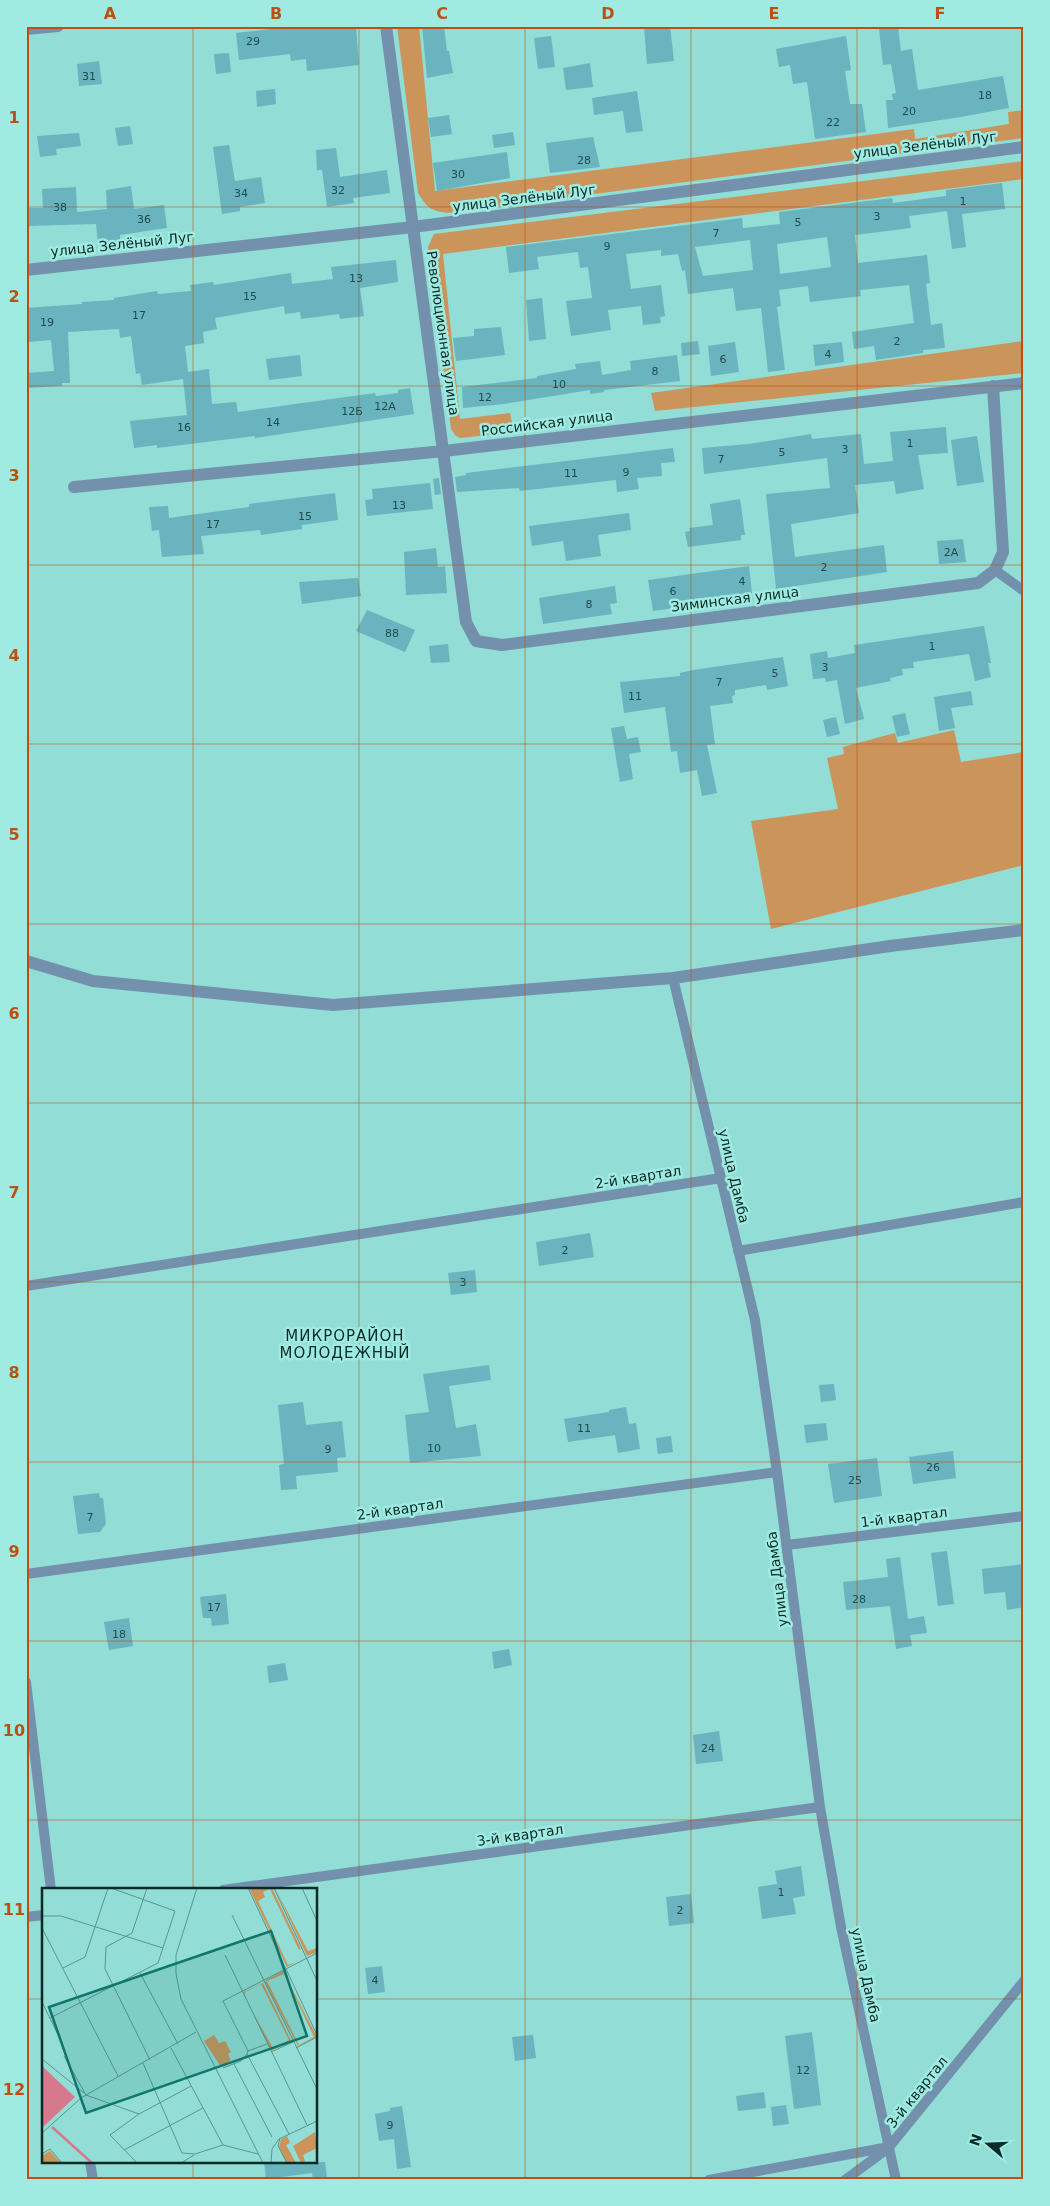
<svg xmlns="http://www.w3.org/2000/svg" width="1050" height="2206" viewBox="0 0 1050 2206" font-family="'DejaVu Sans',sans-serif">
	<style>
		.green { fill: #ca945a }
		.building { fill: #69b4be; fill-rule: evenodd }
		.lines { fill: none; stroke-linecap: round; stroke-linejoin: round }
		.service { stroke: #7391ac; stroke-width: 10 }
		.minor { stroke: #7391ac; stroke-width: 12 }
		.grid { fill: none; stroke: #bb5011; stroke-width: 1; stroke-opacity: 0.55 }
		.labels { text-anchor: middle; stroke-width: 5; stroke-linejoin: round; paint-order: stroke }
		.number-label { font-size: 11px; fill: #214c4d }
		.street-label { font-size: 14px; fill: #092a27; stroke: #9febe2 }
		.neighbourhood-label { font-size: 15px; letter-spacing: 1px; fill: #092a27; stroke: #9febe2 }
		.inset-river { fill: none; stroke: #d6798d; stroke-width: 2.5 }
		.inset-road { fill: none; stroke: #5b958f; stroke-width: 1 }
		.view { fill: #0f766e; fill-opacity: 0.15; stroke: #0f766e; stroke-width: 2.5 }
		.inset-edge { fill: none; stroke: #092a27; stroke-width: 2.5 }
		.neatline { fill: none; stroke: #bb5011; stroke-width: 2 }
		.grid-label { font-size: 16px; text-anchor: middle; font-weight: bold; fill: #bb5011 }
	</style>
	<rect width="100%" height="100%" fill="#92ddd5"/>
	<path class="green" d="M397,26h22l16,165 479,-62 1,10 94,-15 -1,-12 16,-2v28l-576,75c-16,-2 -21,-5 -30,-20z
		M1024,161v18l-581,75 17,165 50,-6 4,19 -54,6 -5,-3 -4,-6 -23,-182 6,-13z
		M1024,341v32l-369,38 -4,-18z
		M954,730l7,32 63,-10v113l-253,64 -20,-108 87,-12 -11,-51 17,-4 -1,-7 52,-14 3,10z"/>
	<path class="building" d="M296,26h60l3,39 -52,6 -1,-12 -15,2 -1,-7 -51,6 -3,-27z
		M422,26h22l3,25h2l4,22 -26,5z
		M644,26h26l4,35 -27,3z
		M898,27l3,24 11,-2 6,41 85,-14 6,32 -48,9 -73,11 -2,-28h7l-1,-6 4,-1 -5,-29 -8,1 -4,-36z
		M551,36l4,31 -17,2 -4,-31z
		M846,36l5,34 -6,1 5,33h12l4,28 -51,7 -8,-57 -14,2 -3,-19 -11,2 -3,-18z
		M229,53l2,19 -15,2 -2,-20z
		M99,61l3,23 -23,2 -2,-22z
		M590,63l3,24 -27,3 -3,-22z
		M275,89l1,15 -19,3 -1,-16z
		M637,91l6,40 -17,2 -3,-22 -29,4 -2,-17z
		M449,115l3,19 -21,3 -3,-19z
		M130,126l3,18 -15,2 -3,-18z
		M513,132l2,13 -21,3 -2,-13z
		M79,133l2,13 -25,3 1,6 -17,2 -3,-21z
		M593,137l7,30 -50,6 -4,-30z
		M229,145l6,36 26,-4 4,26 -25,4v4l-18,3 -9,-67z
		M336,148l4,29 47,-7 3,23 -37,5 1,5 -27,4 -5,-37h-5l-1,-20z
		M507,152l3,26 -73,13 -4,-28z
		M1002,183l3,26 -43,5 4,33 -14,2 -5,-38 -38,5 2,12 -56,7 3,28 69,-8 3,28 -4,1 5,41 11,-2 3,25 -22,2v3l-47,7 -2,-14 -20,3 -2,-17 62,-9 -5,-38 -49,5 1,6 -51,6 -2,-16 -29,4 2,16 -4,1 8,63 -17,2 -7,-64 -25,3 -3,-23 -45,6 -3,-24 -3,1 -4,-17 -17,2v-6l-35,4 5,35 30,-4 4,31 -5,1 1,6 -18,2 -2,-19 -33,4 3,20 -40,6 -5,-35 26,-3 -4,-31 -8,1 -2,-16 -41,5 2,12 -30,4 -3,-26 236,-29 1,10 37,-4 -1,-12 113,-14 1,5 53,-7v-6zM827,237l4,30 -51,7 -3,-30zM750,240l3,30 -50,6 -8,-29z
		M131,186l3,23 30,-4 3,23 -47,7v5l-22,3 -2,-19 -70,2v-18h17l-1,-19 34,-2 1,25 30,-3 -1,-19z
		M396,260l2,22 -38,6 4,28 -24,3 -1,-5 -38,5 -1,-7 -15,2 -1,-8 -69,12 2,11 -14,3 1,11 -19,3 3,26 21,-3 3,35 24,-2 2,10 137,-19 1,3 22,-3v-3l12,-2 4,26 -159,24v-2l-98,12v-3l-23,3 -4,-27 57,-6 -4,-36 -41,6 -2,-12 -4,1 -5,-38 -11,2 -1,-9 -51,3 2,51h-8v3l-36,2v-15l28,-2 -3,-31 -24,2 -1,-34 56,-4v-2l32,-2v-2l43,-7 1,3 33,-3 -1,-6 23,-3 1,3 77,-12 1,11 41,-5 -2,-12z
		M542,298l4,41 -17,2 -3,-41z
		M501,327l4,28 -49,6 -3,-23 21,-2v-7z
		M698,341l2,13 -18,2 -1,-13z
		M735,342l4,30 -28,4 -3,-30z
		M842,342l2,20 -29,4 -2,-21z
		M300,355l2,21 -33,4 -3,-21z
		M677,355l3,26 -76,9v2l-14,2v-4l-86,14 -41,4 -1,-21 75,-9v-2l39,-7 -1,-5 25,-3 2,14 29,-5 -1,-9z
		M946,427l2,26 -30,2 6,34 -28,5 -2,-13 -39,4 4,28 -68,11 4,33 89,-12 3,27 -111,17 -10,-95 64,-6 -3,-30 -123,16 -2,-26 47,-4 62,-10 1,5 49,-5 3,30 29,-3 -3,-29z
		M977,436l7,46 -27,4 -6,-46z
		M673,448l2,14 -14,1 1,13 -25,2 2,11 -22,3 -1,-12 -96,11 -1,-3 -62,4 -2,-15 11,-2v-2z
		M439,478l2,16 -6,1 -2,-16z
		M430,483l3,26 -66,7 -2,-16 8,-1 -1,-10z
		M335,493l3,27 -36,5v4l-41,6 -1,-5 -59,6 3,18 -42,3 -3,-27 -7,1 -3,-24 19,-1 1,12 80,-11v-3z
		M740,499l5,36h-4v5l-53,7 -3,-15 5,-1 -1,-3 24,-3 -3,-21z
		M629,513l2,17 -33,5 3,21 -35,5 -3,-20 -31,5 -3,-20z
		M963,539l3,23 -27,2 -2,-23z
		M436,548l2,19 7,-1 2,27 -41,2 -2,-43z
		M749,566l3,27 -63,9 1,4 -37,5 -5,-31z
		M358,578l3,18 -59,8 -3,-22z
		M615,586l2,17 -7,1 2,10 -69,10 -4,-26z
		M367,610l48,20 -10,22 -49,-21z
		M984,626l7,37h-3l3,14 -16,4 -6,-27 -56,8 1,6 -12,1 1,6 -13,3 1,3 -35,7 8,31 -19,5 -8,-44 -11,2 -1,-4 -12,1 -3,-25 17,-3 1,7 27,-5 -1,-8z
		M448,644l2,18 -19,1 -2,-17z
		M783,657l5,29 -21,4 -1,-5 -31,5v5l-3,1 1,7 -23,3 5,38 -8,1 10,48 -15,3 -5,-26 -17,3 -3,-22 -6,1 -6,-45 -41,6 -4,-31 60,-6v-3l13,-3z
		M971,691l2,14 -22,3 4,20 -16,3 -5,-34z
		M905,713l5,21 -13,3 -5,-21z
		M836,717l4,17 -13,3 -4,-17z
		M624,726l3,13 11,-2 3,15 -12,2 4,25 -13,3 -9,-54z
		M590,1233l4,24 -55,9 -3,-24z
		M475,1270l2,22 -26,3 -3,-22z
		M489,1365l2,15 -42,6 7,42 20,-4 5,32 -71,7 -5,-48 24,-3 -6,-38z
		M834,1384l2,16 -15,2 -2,-17z
		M303,1402l3,23 36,-4 4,36 -9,1 1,14 -42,4 1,13 -16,1 -2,-25 5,-1 -6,-59z
		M626,1407l3,17 7,-1 4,26 -22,4 -3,-18 -47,7 -4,-23 45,-7v-2z
		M826,1423l2,17 -22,3 -2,-18z
		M671,1436l2,16 -15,2 -2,-16z
		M953,1451l3,27 -43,6 -4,-27z
		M877,1458l5,38 -48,7 -6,-39z
		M99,1493l1,5h3l3,26 -6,8 -22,2 -5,-38z
		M947,1551l7,53 -16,2 -7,-53z
		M900,1557l8,62 16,-3 3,17 -17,2 2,11 -16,3 -6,-43 -44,4 -3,-28 45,-5 -2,-18z
		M1024,1564v43l-17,3 -2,-18 -21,2 -2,-25z
		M226,1594l3,30 -17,2 -1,-8h-8l-3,-21z
		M129,1618l4,28 -24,4 -5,-28z
		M509,1649l3,16 -18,4 -2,-17z
		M285,1663l3,17 -19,3 -2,-17z
		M719,1731l4,30 -27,3 -3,-29z
		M801,1866l4,30 -12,2 3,16 -34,5 -4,-32 19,-3 -2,-13z
		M691,1894l3,29 -25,3 -3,-29z
		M382,1966l3,26 -17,2 -3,-26z
		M812,2032l9,73 -27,4 -9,-73z
		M533,2035l3,23 -21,3 -3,-24z
		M764,2092l2,16 -28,3 -2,-15z
		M786,2105l3,19 -16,2 -2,-19z
		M402,2106l9,61 -14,2 -3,-30 -15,2 -4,-27 15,-3v-3z
		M264,2162h61l2,16 -14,2 -1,-7 -46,6z"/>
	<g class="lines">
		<path class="service" d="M995,570l29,21
			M673,978l82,342 22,152 43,335 21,120 55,253
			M738,1251l286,-49
			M26,1286l695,-108
			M787,1545l237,-29
			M26,1574l751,-102
			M26,1682l25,208
			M223,1890l597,-83
			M26,1917l18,-2
			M90,2162l3,18
			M709,2180l180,-33 135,-166
			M845,2180l42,-31"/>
		<path class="minor" d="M386,26l80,596 10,19 26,4 476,-62 17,-13 8,-18 -10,-166
			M26,29l32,-3
			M26,270l387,-43 611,-80
			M74,487l370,-36 580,-68
			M26,961l67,20 240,24 340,-27 217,-32 134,-16"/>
	</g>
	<path class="grid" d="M193,26v1864M359,26v2154M525,26v2154M691,26v2154M857,26v2154M26,207h998M26,386h998M26,565h998M26,744h998M26,924h998M26,1103h998M26,1282h998M26,1462h998M26,1641h998M26,1820h998M26,1999h18M316,1999h708M193,2162v18"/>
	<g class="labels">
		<g class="number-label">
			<text x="253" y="45">29</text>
			<text x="89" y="80">31</text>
			<text x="985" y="99">18</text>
			<text x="909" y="115">20</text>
			<text x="833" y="126">22</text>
			<text x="584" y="164">28</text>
			<text x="458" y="178">30</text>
			<text x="338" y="194">32</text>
			<text x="241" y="197">34</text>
			<text x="963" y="205">1</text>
			<text x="60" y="211">38</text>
			<text x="877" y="220">3</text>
			<text x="144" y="223">36</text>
			<text x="798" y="226">5</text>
			<text x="716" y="237">7</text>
			<text x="607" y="250">9</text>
			<text x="356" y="282">13</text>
			<text x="250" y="300">15</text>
			<text x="139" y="319">17</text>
			<text x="47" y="326">19</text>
			<text x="897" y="345">2</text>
			<text x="828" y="358">4</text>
			<text x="723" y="363">6</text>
			<text x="655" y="375">8</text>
			<text x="559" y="388">10</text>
			<text x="485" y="401">12</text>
			<text x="385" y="410">12А</text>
			<text x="352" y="415">12Б</text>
			<text x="273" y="426">14</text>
			<text x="184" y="431">16</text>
			<text x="910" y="447">1</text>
			<text x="845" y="453">3</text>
			<text x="782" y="456">5</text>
			<text x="721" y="463">7</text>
			<text x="626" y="476">9</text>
			<text x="571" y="477">11</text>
			<text x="399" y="509">13</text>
			<text x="305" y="520">15</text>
			<text x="213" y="528">17</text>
			<text x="951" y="556">2А</text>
			<text x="824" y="571">2</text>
			<text x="742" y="585">4</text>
			<text x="673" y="595">6</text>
			<text x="589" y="608">8</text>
			<text x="392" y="637">88</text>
			<text x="932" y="650">1</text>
			<text x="825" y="671">3</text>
			<text x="775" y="677">5</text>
			<text x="719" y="686">7</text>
			<text x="635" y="700">11</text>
			<text x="565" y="1254">2</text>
			<text x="463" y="1286">3</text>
			<text x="584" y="1432">11</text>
			<text x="434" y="1452">10</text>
			<text x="328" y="1453">9</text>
			<text x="933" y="1471">26</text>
			<text x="855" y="1484">25</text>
			<text x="90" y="1521">7</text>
			<text x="859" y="1603">28</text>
			<text x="214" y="1611">17</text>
			<text x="119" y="1638">18</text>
			<text x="708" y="1752">24</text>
			<text x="781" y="1896">1</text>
			<text x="680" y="1914">2</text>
			<text x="375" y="1984">4</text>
			<text x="803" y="2074">12</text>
			<text x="390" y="2129">9</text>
		</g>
		<g class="street-label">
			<text transform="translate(925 145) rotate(-7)" y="5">улица Зелёный Луг</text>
			<text transform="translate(524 198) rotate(-7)" y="5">улица Зелёный Луг</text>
			<text transform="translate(122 244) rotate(-6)" y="5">улица Зелёный Луг</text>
			<text transform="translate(443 333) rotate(82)" y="5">Революционная улица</text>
			<text transform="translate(547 423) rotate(-7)" y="5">Российская улица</text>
			<text transform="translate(735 599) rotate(-7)" y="5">Зиминская улица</text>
			<text transform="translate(734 1176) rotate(77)" y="5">улица Дамба</text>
			<text transform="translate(638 1177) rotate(-9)" y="5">2-й квартал</text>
			<text transform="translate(400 1509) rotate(-8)" y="5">2-й квартал</text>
			<text transform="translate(904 1517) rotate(-7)" y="5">1-й квартал</text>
			<text transform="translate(777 1579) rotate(-97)" y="5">улица Дамба</text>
			<text transform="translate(520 1835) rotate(-8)" y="5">3-й квартал</text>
			<text transform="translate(866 1975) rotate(78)" y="5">улица Дамба</text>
			<text transform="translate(917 2092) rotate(-51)" y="5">3-й квартал</text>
		</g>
		<g class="neighbourhood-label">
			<text x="345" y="1341">МИКРОРАЙОН<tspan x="345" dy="17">МОЛОДЕЖНЫЙ</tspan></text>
		</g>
	</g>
	<g transform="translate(42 1888)">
		<rect width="275" height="275" fill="#92ddd5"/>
		<path d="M207,0h23l29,61 -2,1 -29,-61 -7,3 2,5 -7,4 30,64 8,-3 -9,5zM233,0l33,63 9,-3v4l-10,4zM241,83l34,66 -19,9 -33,-63 1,-3zM242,86l30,63 -15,8 -32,-64zM221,95l28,58 -20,10 -19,-40 21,37 16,-8 -28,-56 -16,8v5l-2,-5zM172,147l5,8 6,-2 6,11 -3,2 3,6 -10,7 -17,-26zM273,244l2,16 -14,7 2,6 -4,2 -8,-17zM245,248l3,7 -4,2 10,18h-9l-8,-16 2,-8zM8,263l11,12h-19v-7z" fill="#ca945a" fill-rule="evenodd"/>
		<path d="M0,178l33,31 -33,31z" fill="#d6798d"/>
		<path class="inset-river" d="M10,239l40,36"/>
		<path class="inset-road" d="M105,0l-15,45 -26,14 -1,22 45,91M155,0l-21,67v19l5,25 82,164M206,0l69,147M232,0l43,93M260,0l15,33M190,27l85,174M0,28h19l102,32M0,40l76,148M183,67l82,170M21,80l22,-11 23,-69M98,85l38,71M0,114l20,41M8,130l108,-55 17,-52 -64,-23M129,160l52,97M254,160l21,-11M206,163l-25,-50 94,-48M206,163l-1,3 42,80M206,163l19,-7M229,164l22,-10M22,168l22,39 53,19 52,-28M0,171l42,34M101,175l39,90 13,1 28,-9 35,9M192,176l38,73M181,180l18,-7 6,-7M0,245l39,-35 115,-66M238,250l-2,8 9,17M82,262l79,-42M0,266l8,-5 12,14M95,275l-27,-28 29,-21M139,275l13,-8M229,275l1,-14 7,-10 38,-18"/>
		<path class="view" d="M229,43l36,105 -221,77 -37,-106z"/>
		<rect width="275" height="275" class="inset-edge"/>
	</g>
	<rect width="1050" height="2206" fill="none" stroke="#9febe2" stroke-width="55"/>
	<g transform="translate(988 2144) rotate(289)" stroke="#9febe2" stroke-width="4" paint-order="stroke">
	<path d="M0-4L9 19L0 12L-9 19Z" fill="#092a27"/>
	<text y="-8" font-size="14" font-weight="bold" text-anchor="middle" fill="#092a27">N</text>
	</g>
	<rect x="28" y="28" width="994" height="2150" class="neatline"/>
	<g class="grid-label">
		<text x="110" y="19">A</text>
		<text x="276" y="19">B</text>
		<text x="442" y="19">C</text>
		<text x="608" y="19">D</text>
		<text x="774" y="19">E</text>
		<text x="940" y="19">F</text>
		<text x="14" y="123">1</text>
		<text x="14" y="302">2</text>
		<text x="14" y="481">3</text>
		<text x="14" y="661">4</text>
		<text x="14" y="840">5</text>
		<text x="14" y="1019">6</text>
		<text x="14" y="1198">7</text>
		<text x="14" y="1378">8</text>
		<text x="14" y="1557">9</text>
		<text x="14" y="1736">10</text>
		<text x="14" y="1915">11</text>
		<text x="14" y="2095">12</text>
	</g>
</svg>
